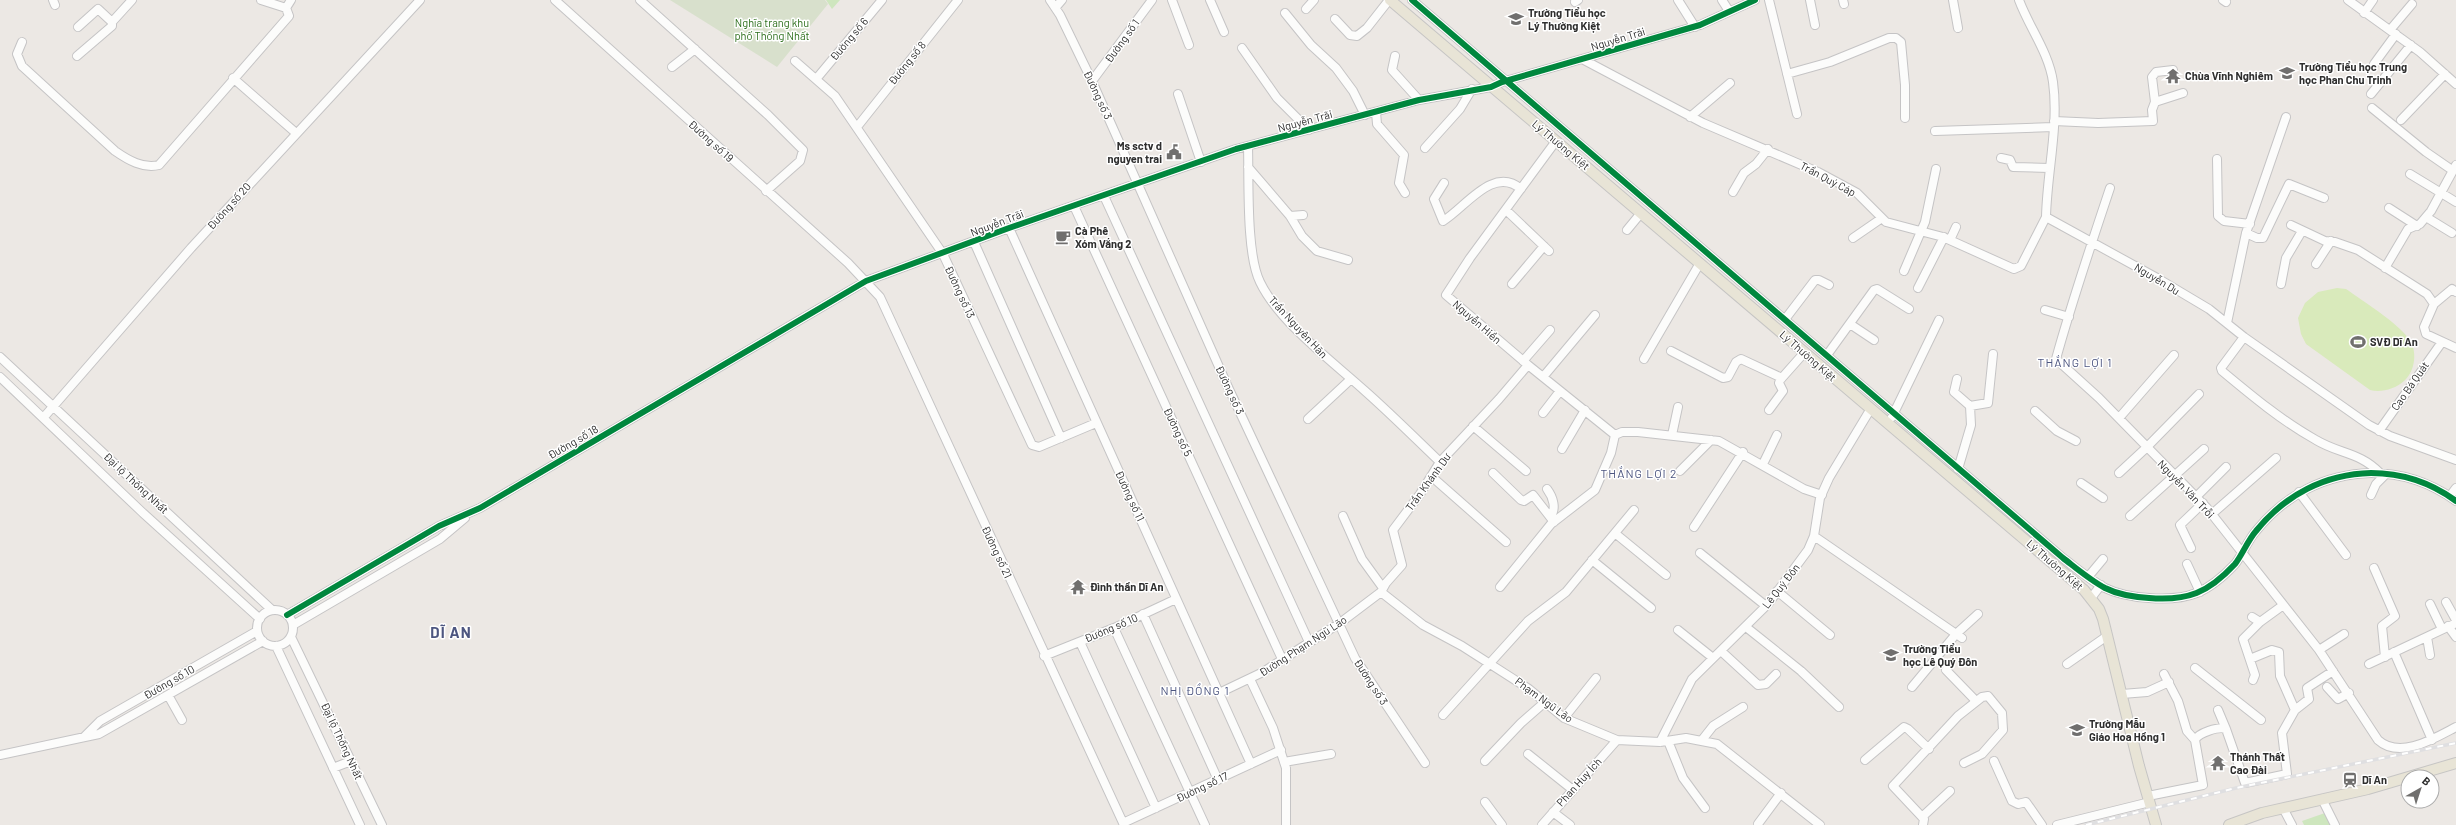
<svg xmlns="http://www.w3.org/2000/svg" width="2456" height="825" viewBox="0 0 2456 825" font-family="Barlow,sans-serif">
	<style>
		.green { fill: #cee6be }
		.cemetery { fill: #d8e0cc }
		.pitch { fill: #d9eabb }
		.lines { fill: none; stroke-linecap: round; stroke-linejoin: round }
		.minor-casing { stroke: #c5c4c5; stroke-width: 10 }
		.major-casing { stroke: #c6c5c4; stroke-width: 12 }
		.minor { stroke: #fcfcfb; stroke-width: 8 }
		.major { stroke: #e8e4d6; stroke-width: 10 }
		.rail-casing { stroke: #dfdfe1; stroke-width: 3.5 }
		.rail { stroke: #fff; stroke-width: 2; stroke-dasharray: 6; stroke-linecap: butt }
		.cycleway-casing { stroke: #fff; stroke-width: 8 }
		.cycleway { stroke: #00873e; stroke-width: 6 }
		.labels { text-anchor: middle; stroke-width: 3; stroke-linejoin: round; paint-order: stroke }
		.poi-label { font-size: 11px; font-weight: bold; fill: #2e2e2e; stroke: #fff; text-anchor: start }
		.park-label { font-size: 11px; fill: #2c6e1b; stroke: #fff }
		.street-label { font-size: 11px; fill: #2e2e2e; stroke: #fff }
		.neighbourhood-label { font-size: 12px; letter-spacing: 1px; fill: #4d5680; stroke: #fff }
		.district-label { font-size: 15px; font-weight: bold; letter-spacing: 1px; fill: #4d5680; stroke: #fff }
	</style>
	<rect width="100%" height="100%" fill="#ece8e4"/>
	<path class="green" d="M826,0h14l-8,9z
		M2325,813l5,12h-26l-2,-4z"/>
	<path class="cemetery" d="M670,0h155l3,4 -51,63z"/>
	<path class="pitch" d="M2337,288l9,1c17,12 52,34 63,50 9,12 6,33 -5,42 -9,8 -23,12 -34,9l-64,-46 -5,-10 -3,-16 7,-15 13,-11z"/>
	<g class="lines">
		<g class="minor-casing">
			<path id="minor" d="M53,0l2,5
				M261,0l25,8 5,-8
				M555,0l293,263 32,34 244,528
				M640,0l128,115 35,35 -3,11 -34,30
				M1050,0l10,15 32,66 136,306 127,271 70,105
				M1172,0l17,45
				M1210,0l14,32
				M1412,0l651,558c13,10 27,22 42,30 14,7 29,9 44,10 39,3 59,-5 86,-34 6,-7 13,-24 21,-33 29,-36 69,-57 115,-58 32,0 59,9 85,28
				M1678,0l17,27
				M1722,0l7,11
				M1769,0l28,114
				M1810,0l5,25
				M1843,0l1,4
				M1953,0l5,28
				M2019,0c10,27 30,53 34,82 6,44 -6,90 -7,135l111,61 52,31 35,28 125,88 21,11 66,24
				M2223,0l3,2
				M2348,0l72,52 36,32
				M1575,2l3,-2
				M1056,7l6,-7
				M1306,9l8,-9
				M1285,13l26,32 25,23 17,23 12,24
				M2364,13l9,-13
				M1335,19l15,16 7,1 10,-8 22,-28
				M78,27l20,-18 14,13
				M2390,30l22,-26
				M22,42l-5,12 5,12 93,85c13,9 28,18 44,14l130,-149 -3,-8
				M1242,48l35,50 32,32
				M77,56l35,-30v-4l20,-22
				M1395,56l-3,14 27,30
				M1584,60l119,63 115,49 39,21 29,29 57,15 71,32 7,-3 25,-49
				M795,61l40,35 108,158 89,191 7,2 57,-24
				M2374,64l22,-30
				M672,67l23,-18
				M1787,74l43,-12 59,-24h7l5,4 4,43v33
				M233,78l63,55
				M817,78l65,-78
				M1092,81l60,-81
				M1178,94l23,68
				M2371,94l40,-49
				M2155,102l-3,-25 4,-5 17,-2
				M2372,108l54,44 26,18
				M1376,112l1,12 27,31 -5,28 6,10
				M1690,117l40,-34
				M2401,120l44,-46
				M2054,121l44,2 55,-2 -1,-11 3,-8 28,-9
				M857,127l101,-127
				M1935,131l118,-4
				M1556,141l-86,117 -24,37 82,70 87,70
				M1248,146c1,34 -2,108 12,136 19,40 72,79 105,109 26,23 50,47 75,71
				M1425,148l35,-39 12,-20
				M2001,158l9,2 3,7 36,1
				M2217,159l1,57 6,5 26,3
				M1248,167l42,49 12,20 15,15 31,9
				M2410,174l46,28
				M1444,183l-10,16 9,22c22,-13 50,-56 78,-32
				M2110,188c-19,57 -38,113 -54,171l43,39 108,110 112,142 59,90c22,20 57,-2 78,-13
				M1733,192l11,-19 12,-9 12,-15
				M1104,196l205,446
				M1074,206l208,453
				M2389,208l28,18
				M1506,210l43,41
				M1290,216l13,-1
				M2426,217l26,16
				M2291,225l34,16 10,1 23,8 69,44 7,10 -10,23 2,7 30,14
				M1009,228l242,536
				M1627,230l14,-17
				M2246,233l11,5h6l26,-54 35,14
				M1853,238l29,-20
				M1950,240l6,-13
				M974,242l87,196
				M2316,264l15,-23
				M2385,268l23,-39 12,-5 11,-13 25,-46
				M1904,271l21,-49 11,-53
				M1512,284l32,-38
				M2281,284l5,-26 16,-27
				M1918,288l26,-51
				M2434,304l18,-15 4,3
				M2045,310l24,7
				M1786,318l29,-38h4l10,5
				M2227,323l19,-90 40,-116
				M1850,324l24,16
				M2244,337l-23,31 1,3c30,25 60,50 94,69 23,14 44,12 64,33
				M1671,351l52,27 5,-1 8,-15 5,-3 41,19
				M1827,355l47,-65 3,-1 32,20
				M0,357l272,253
				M1644,359l56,-96
				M1523,361l27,-31
				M0,377l143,136 117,106
				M1543,377l52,-62
				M1957,379l-3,13 16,14 1,19 -13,44
				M1970,406l18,-3 5,-49
				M1769,410l14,-19 -4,-8 1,-3 24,-27
				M2035,411l22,20 19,10
				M1543,413l17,-22
				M44,417l147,-169 229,-248
				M1892,417l47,-97
				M2119,418l55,-63
				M1308,419l43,-40
				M1473,426l53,45
				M2379,431l63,-89
				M1615,435l7,-3h16l81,9 85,48 18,6
				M1672,435l6,-28
				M1562,449l23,-39
				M1763,464l14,-29
				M1680,471l31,-31
				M1493,473l28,27 3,1 9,-6 21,27
				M2119,473l27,-25 53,-54
				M1431,476l75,66
				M2081,483l22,15
				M1547,489c6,8 10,20 3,28
				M2299,492l47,63
				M2371,495l5,-11 10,-10
				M2450,496l6,-8
				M2196,497l30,-30
				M2212,514l64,-56
				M1343,516l19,43 21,29
				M2130,516l74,-67
				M1694,527l49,-75
				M1616,534l50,41
				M1814,536l148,102
				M2191,548l-11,-23 23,-22
				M1700,553l66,53
				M1592,560l59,48
				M2187,564l13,28
				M2374,568l21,48 -13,10 3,31
				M2088,577l15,-18
				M1500,587l51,-63 44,-34 16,-37 4,-18
				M1777,591l53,44
				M1381,592l42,33 39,21 67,43 35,29 53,22 43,2 26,-4 31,6 103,81
				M2091,598l10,-13
				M2446,602l10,18
				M2430,604l12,25
				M257 628a18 18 0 1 1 36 0a18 18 0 1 1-36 0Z
				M1143,614l75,166
				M287,615l152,-89 41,-18 386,-227 143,-53 227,-79 183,-49 72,-13 11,-5 198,-57 55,-25
				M2252,617l8,5 22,-16
				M293,625l147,-86 25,-21
				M2448,626l8,11
				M1746,627l55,44 38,36
				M1114,628l91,197
				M1678,630l35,28
				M291,637l91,188
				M2427,637l3,18
				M1080,642l76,166
				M276,646l84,179
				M2319,650l25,-16
				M1721,651l37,34 8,-1 10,-10
				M2394,652l38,88
				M1044,656l70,-28 62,-29
				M2067,664l40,-28
				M2369,664l87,-41
				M2195,668l66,52
				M1946,670l30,31
				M2164,674l14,27 9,30 8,9
				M1250,679l23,49 13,40v57
				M2253,680l2,-5 -12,-36 17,-17
				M1912,687l44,-53 22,-20
				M2327,687l11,12 11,-6
				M1219,693l44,-21 77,-49 41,-31 5,-9 16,-18 -9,-35 27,-36 20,-32 59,-63 29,-34
				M2122,694l25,-2 22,-10
				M168,695l14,25
				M2218,710l8,19
				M2295,710l14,-11 -2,-11 26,-17
				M1443,715l85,-94 38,-29 68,-82
				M1564,718l32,-40
				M84,737l16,-16 157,-90
				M1702,740l11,-14 30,-19
				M1668,741l15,37 22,30
				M1660,742l32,-63 76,-75 40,-54 6,-14 6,-38 9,-20 41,-68
				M1528,754l45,36
				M0,755l99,-21 164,-93
				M1865,760l39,-33 4,2 21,20
				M1485,761l36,-38 24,-21
				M1994,761l18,40 6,3 8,-2 16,23
				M1284,762l47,-8
				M333,768l18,-7
				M2148,796l55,-11 -8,-45c3,-7 24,-14 31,-11l19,54 42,-9 -5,-41 13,-23 -15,-34 -1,-24 -7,-2 -22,9
				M2322,799l13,26
				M1485,802l17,23
				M2283,808l9,17
				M1553,812l17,13
				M1922,817l28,-26
				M1123,823l158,-73
				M1758,824l23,-31
				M1542,825l75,-85
				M1923,825l1,-6 -31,-33 65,-70 24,-19 6,-1 14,17 1,17 -21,24 -18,9
				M2057,825l93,-23"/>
		</g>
		<g class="major-casing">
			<path id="major" d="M1390,0l694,590 15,19 4,10 36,147 17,59
				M2229,825l33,-12 106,-24 88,-26"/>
		</g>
		<use href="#minor" class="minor"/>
		<use href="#major" class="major"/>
		<g class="rail-casing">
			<path id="rail" d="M2086,825l150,-37 220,-45"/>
		</g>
		<use href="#rail" class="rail"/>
		<g class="cycleway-casing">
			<path id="cycleway" d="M1412,0l651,558c13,10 27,22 42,30 14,7 29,9 44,10 39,3 59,-5 86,-34 6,-7 13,-24 21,-33 29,-36 69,-57 115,-58 32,0 59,9 85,28
				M287,615l152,-89 41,-18 386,-227 143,-53 227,-79 183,-49 72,-13 11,-5 198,-57 55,-25"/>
		</g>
		<use href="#cycleway" class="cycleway"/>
	</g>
	<defs>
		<g id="school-bare" transform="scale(1.2)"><path d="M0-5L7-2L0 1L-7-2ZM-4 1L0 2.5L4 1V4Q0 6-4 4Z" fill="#706f6e" stroke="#fff" stroke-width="2.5" paint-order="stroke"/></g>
		<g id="temple-bare" transform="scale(1.2)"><path d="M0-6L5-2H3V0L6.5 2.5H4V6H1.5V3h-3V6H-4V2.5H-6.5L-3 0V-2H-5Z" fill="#706f6e" stroke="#fff" stroke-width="2.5" paint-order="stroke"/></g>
		<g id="civic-bare" transform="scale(1.2)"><path d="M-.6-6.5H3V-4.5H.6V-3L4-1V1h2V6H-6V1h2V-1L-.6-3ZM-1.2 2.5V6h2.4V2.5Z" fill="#706f6e" stroke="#fff" stroke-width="2.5" paint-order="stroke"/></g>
		<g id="cafe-bare" transform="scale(1.2)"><path d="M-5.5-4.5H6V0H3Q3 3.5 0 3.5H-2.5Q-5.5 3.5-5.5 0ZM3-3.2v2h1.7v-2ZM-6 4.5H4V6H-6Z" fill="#706f6e" stroke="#fff" stroke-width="2.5" paint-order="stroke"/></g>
		<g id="stadium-bare" transform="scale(1.2)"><path d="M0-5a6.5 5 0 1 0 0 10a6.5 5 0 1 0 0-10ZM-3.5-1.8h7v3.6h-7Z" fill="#706f6e" stroke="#fff" stroke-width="2.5" paint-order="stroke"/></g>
		<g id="station-bare" transform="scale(1.2)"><path d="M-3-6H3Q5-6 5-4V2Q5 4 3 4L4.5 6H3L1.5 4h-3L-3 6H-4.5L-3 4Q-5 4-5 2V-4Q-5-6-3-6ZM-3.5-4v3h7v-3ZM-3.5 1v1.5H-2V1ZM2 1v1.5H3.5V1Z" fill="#706f6e" stroke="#fff" stroke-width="2.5" paint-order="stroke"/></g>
	</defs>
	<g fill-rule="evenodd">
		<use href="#school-bare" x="1516" y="19"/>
		<use href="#school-bare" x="2287" y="73"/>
		<use href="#temple-bare" x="2173" y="76"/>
		<use href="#civic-bare" x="1174" y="152"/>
		<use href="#cafe-bare" x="1063" y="237"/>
		<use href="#stadium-bare" x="2358" y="342"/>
		<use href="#temple-bare" x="1078" y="587"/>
		<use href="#school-bare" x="1891" y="655"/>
		<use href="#school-bare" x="2077" y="730"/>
		<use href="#temple-bare" x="2218" y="763"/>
		<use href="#station-bare" x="2350" y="780"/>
	</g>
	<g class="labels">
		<g class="poi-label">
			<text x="1528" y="17">Trường Tiểu học<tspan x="1528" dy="13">Lý Thường Kiệt</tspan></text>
			<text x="2299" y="71">Trường Tiểu học Trung<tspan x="2299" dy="13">học Phan Chu Trinh</tspan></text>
			<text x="2185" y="80">Chùa Vĩnh Nghiêm</text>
			<text x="1162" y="150" text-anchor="end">Ms sctv d<tspan x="1162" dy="13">nguyen trai</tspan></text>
			<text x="1075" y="235">Cà Phê<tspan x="1075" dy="13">Xóm Vắng 2</tspan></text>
			<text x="2370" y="346">SVĐ Dĩ An</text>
			<text x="1090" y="591">Đình thần Dĩ An</text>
			<text x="1903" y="653">Trường Tiểu<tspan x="1903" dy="13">học Lê Quý Đôn</tspan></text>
			<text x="2089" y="728">Trường Mẫu<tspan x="2089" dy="13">Giáo Hoa Hồng 1</tspan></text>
			<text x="2230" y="761">Thánh Thất<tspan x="2230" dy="13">Cao Đài</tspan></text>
			<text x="2362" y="784">Dĩ An</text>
		</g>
		<g class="park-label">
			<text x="772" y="27">Nghĩa trang khu<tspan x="772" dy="13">phố Thống Nhất</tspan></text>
		</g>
		<g class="street-label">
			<text transform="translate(849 39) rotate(-50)" y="4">Đường số 6</text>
			<text transform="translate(1618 39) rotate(-17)" y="4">Nguyễn Trãi</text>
			<text transform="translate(1122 41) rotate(-54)" y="4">Đường số 1</text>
			<text transform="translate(907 63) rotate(-51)" y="4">Đường số 8</text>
			<text transform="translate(1098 95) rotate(65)" y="4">Đường số 3</text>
			<text transform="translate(1305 121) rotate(-15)" y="4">Nguyễn Trãi</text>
			<text transform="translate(711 141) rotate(42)" y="4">Đường số 19</text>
			<text transform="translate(1561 145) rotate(40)" y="4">Lý Thường Kiệt</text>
			<text transform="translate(1828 179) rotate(28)" y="4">Trần Quý Cáp</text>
			<text transform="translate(229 206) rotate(-48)" y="4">Đường số 20</text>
			<text transform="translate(997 223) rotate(-21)" y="4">Nguyễn Trãi</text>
			<text transform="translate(2157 279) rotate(31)" y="4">Nguyễn Du</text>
			<text transform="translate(960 292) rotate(65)" y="4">Đường số 13</text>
			<text transform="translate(1477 322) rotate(41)" y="4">Nguyễn Hiền</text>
			<text transform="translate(1298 327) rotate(47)" y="4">Trần Nguyên Hãn</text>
			<text transform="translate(1808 356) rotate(41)" y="4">Lý Thường Kiệt</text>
			<text transform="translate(2410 386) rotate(-55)" y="4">Cao Bá Quát</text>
			<text transform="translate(1230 390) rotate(65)" y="4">Đường số 3</text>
			<text transform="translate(1178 432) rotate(65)" y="4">Đường số 5</text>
			<text transform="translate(573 442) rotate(-30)" y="4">Đường số 18</text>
			<text transform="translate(1428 482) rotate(-54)" y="4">Trần Khánh Dư</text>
			<text transform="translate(136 483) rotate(43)" y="4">Đại lộ Thống Nhất</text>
			<text transform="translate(2186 489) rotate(46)" y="4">Nguyễn Văn Trỗi</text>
			<text transform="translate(1130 496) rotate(65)" y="4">Đường số 11</text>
			<text transform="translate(997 552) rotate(65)" y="4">Đường số 21</text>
			<text transform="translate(2055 565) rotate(41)" y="4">Lý Thường Kiệt</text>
			<text transform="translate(1781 586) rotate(-52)" y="4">Lê Quý Đôn</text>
			<text transform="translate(1111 628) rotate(-23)" y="4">Đường số 10</text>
			<text transform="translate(1303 646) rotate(-33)" y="4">Đường Phạm Ngũ Lão</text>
			<text transform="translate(169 682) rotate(-30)" y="4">Đường số 10</text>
			<text transform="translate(1371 682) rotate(57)" y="4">Đường số 3</text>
			<text transform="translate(1544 700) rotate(36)" y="4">Phạm Ngũ Lão</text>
			<text transform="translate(342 741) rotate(65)" y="4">Đại lộ Thống Nhất</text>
			<text transform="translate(1579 782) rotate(-48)" y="4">Phan Huy Ích</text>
			<text transform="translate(1202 787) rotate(-25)" y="4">Đường số 17</text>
		</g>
		<g class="neighbourhood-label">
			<text x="2075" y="367">THẮNG LỢI 1</text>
			<text x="1639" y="478">THẮNG LỢI 2</text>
			<text x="1195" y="695">NHỊ ĐỒNG 1</text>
		</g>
		<g class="district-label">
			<text x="451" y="638">DĨ AN</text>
		</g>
	</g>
	<g transform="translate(2420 789) rotate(39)"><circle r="19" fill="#ffffff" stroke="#ababab"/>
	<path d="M0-3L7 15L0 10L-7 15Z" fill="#706f6e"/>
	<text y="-6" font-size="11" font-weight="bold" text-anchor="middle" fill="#2e2e2e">B</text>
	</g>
</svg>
